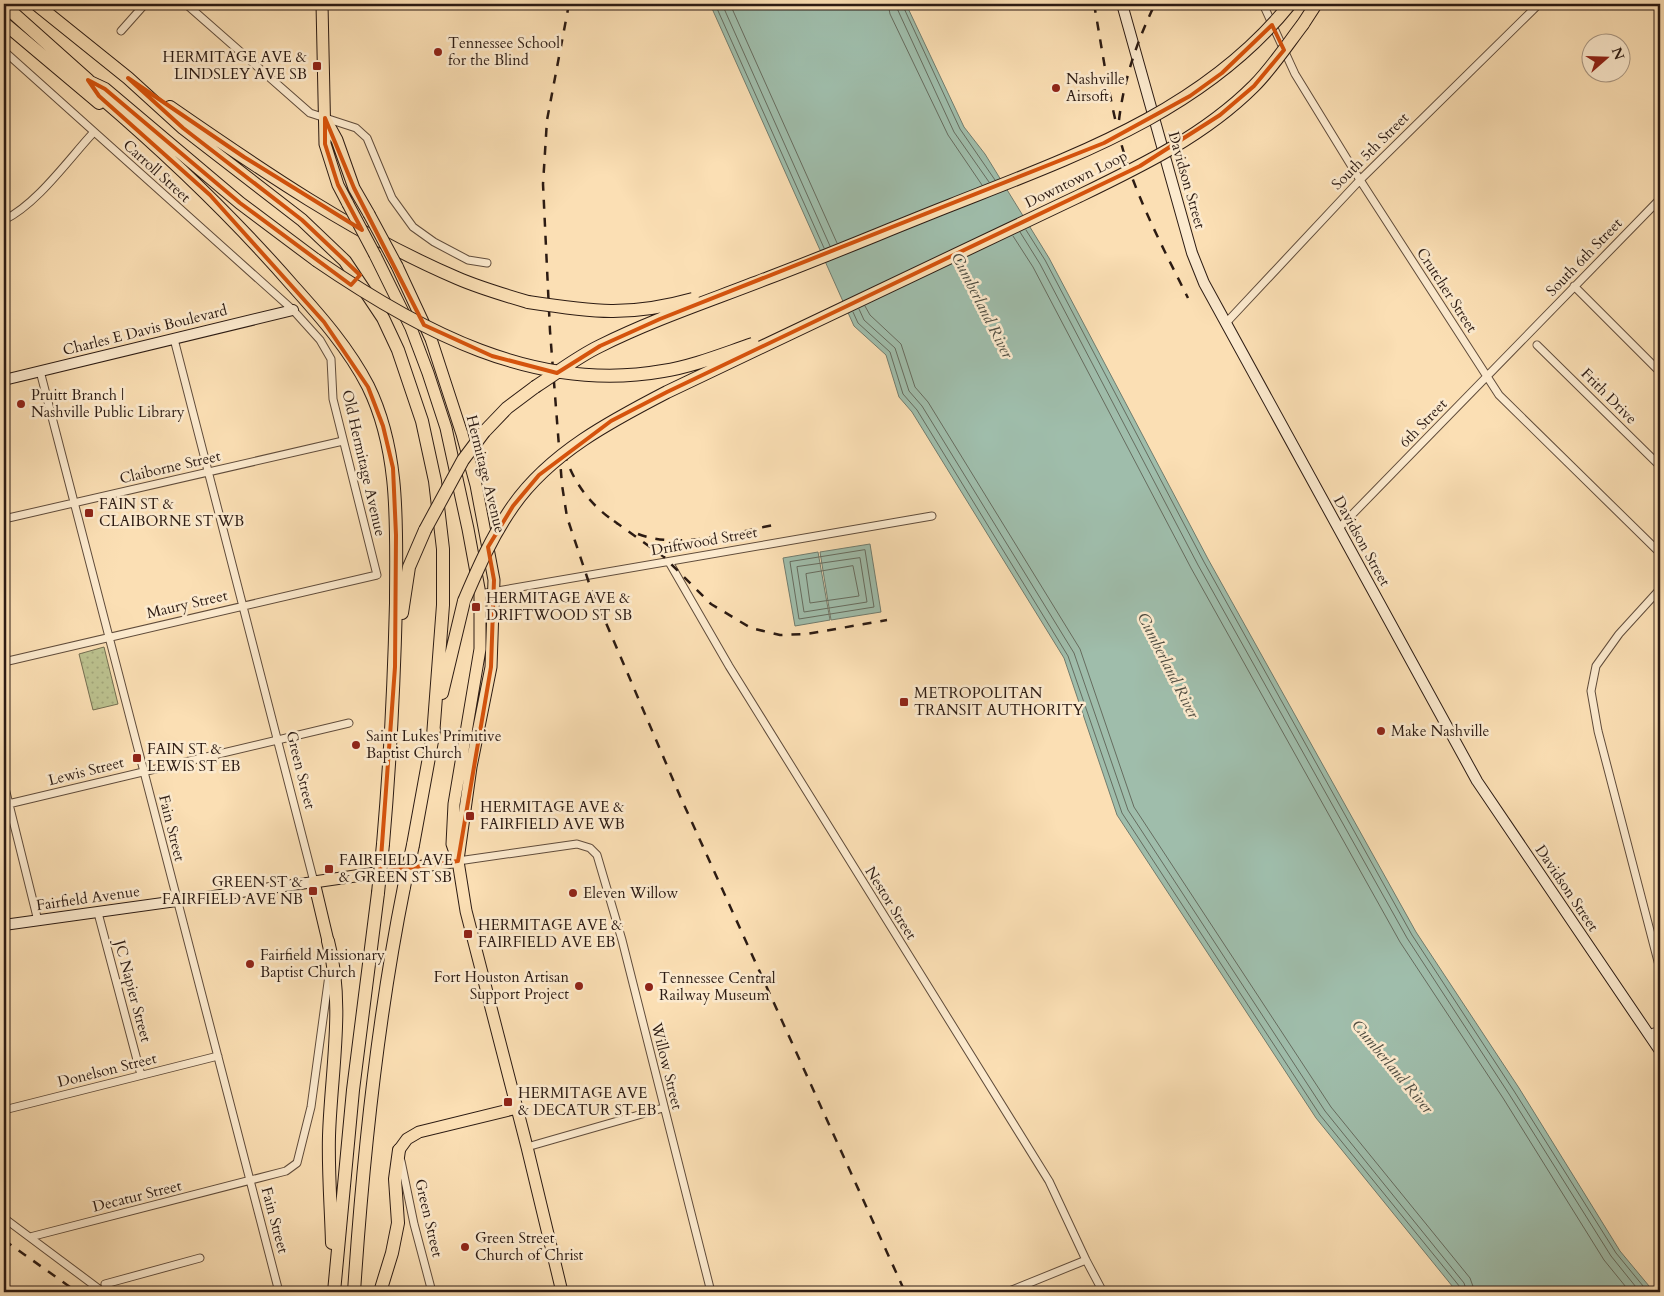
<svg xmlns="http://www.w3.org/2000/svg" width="1664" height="1296" viewBox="0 0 1664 1296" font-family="Cardo,serif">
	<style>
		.grass { fill: url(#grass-dots); stroke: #746e51 }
		.water { fill: #9fbdab; stroke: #717c6e }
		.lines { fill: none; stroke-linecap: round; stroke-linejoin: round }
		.shore { stroke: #666c5f; stroke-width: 1 }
		.street-casing { stroke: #604c3b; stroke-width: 9 }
		.secondary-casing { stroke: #2c1b13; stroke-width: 12 }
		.primary-casing { stroke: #2c1b13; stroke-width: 13 }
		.highway-casing { stroke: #2c1b13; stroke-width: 14 }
		.street { stroke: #fceace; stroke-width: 7 }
		.secondary { stroke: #fceace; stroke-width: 10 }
		.primary { stroke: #fbdfb4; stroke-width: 11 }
		.highway { stroke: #fbdfb4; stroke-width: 12 }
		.rail { stroke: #2c1b13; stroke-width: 2.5; stroke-dasharray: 9 9; stroke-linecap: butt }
		.primary-bridge-casing { stroke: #2c1b13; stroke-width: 13; stroke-linecap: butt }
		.highway-bridge-casing { stroke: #2c1b13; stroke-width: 14; stroke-linecap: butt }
		.primary-bridge { stroke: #fbdfb4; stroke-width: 11 }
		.highway-bridge { stroke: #fbdfb4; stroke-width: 12 }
		.marked { fill: none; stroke: #d5530d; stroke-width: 4; stroke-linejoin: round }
		.poi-dot { fill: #8f2418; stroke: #fceace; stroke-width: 2 }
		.labels { text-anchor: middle; stroke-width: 5; stroke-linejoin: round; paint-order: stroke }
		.poi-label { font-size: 15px; fill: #2c1b13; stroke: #fceace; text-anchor: start }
		.street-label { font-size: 15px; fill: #2c1b13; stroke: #fceace }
		.water-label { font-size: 16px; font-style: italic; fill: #4e4c41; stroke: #fceace }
	</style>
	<defs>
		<pattern id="grass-dots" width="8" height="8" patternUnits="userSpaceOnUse" patternTransform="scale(1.25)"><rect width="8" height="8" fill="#bcc28f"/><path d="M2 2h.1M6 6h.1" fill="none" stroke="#a2a67a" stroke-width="1.8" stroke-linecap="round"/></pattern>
	</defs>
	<rect width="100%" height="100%" fill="#fbdfb4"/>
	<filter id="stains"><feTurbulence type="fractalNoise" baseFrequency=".004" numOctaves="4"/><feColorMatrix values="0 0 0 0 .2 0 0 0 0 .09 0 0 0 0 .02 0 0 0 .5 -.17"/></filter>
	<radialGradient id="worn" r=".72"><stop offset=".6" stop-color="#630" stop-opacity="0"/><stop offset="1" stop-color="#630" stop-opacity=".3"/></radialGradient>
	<path class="grass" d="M104,647l14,57 -25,6 -14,-56z"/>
	<path class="water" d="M710,4h196l58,123 21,27 64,104 159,301 208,373 103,156 101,163 34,41h-197l-141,-174 -199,-303 -53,-157 -152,-246 -13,-15 -13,-42 -32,-29z
		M870,544l11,68 -50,8 -11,-68z
		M818,552l12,68 -35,6 -12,-68z"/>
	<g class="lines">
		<path class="shore" d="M715,4l109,244
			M722,4l108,242
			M730,4l107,239
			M888,4l2,10 58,121 34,50
			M895,4l59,128 35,50
			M902,4l58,125 35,51
			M1026,230l19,30 159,302 208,373 102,156 102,162 32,39
			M1020,232l20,32 158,301 209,373 102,156 102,162 29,36
			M1013,236l20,31 158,301 209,374 103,156 101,162 26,32
			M865,306l5,9 31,29 14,43 13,15 152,247 54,158 197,300 139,171 5,14
			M859,309l5,11 31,28 14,43 13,15 152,247 54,157 197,301 139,172 3,9
			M853,312l5,11 32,29 13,42 14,16 151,246 54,157 198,302 140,172 1,5
			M865,550l9,57 -75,12 -9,-57z
			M860,558l7,44 -63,10 -7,-45z
			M853,566l6,30 -49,7 -4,-29z"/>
		<g class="street-casing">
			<path id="street" d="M186,4l124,109 46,15 11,10 25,60 21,29 21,15 34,18 19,3
				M1263,4l32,70 65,106 139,215 161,158
				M121,31l24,-27
				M4,51l289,259 27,30 11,19 2,40 44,176 -373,87
				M4,220c33,-16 64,-60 89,-87
				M1574,286l86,86
				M1226,323l134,-143 179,-176
				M174,339l140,543
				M1537,345l123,121
				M40,371l239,921
				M4,519l339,-78
				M1338,529l322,-330
				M669,562l60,104 320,515 37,79 17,32
				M1660,589l-41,45 -23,32 -5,25 7,40 62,238
				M480,594l452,-78
				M4,784l34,137
				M4,805l345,-82
				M458,861l119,-17 13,4 7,7 25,85 89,352
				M98,913l43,162
				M1648,1034l12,-4
				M4,1110l214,-54
				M527,1147l136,-39
				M401,1161l13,63 18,68
				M4,1218l99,74
				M30,1237l256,-66 11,-8 14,-56 18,-132
				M105,1284l95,-26
				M1007,1292l79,-32"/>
		</g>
		<g class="secondary-casing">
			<path id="secondary" d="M1122,4l70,249 12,30 273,498 183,270
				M4,380l289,-70
				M4,925l310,-43"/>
		</g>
		<g class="primary-casing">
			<path id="primary" d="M322,4l3,140 13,41 10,19
				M326,120l11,20 17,48 15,26
				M375,255l36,73 17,45 18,55 22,101 12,65v55l-26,155 -2,40 6,17 8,50 61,236 35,145
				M397,266l34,73 31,95 14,51 18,95 -3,87 -20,100 -13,93
				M328,941l-14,-59 144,-21
				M399,1150l8,-11 12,-7 98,-24"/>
		</g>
		<g class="highway-casing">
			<path id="highway" d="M36,4l92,74 55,50 119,92 43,41 38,57 15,32 24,71 13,60 8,68v56l-10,131
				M4,5l84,75 11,16c69,59 134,121 194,190 28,31 56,63 75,100 33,67 28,145 28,217 -2,81 -6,161 -13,241
				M4,23l95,80
				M1303,24l13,-20
				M90,82l15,7 135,114 76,57
				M170,107c91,63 184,127 287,171 23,10 47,17 71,24
				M484,432l23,-24 28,-21
				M402,613l7,-46 16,-37
				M442,693l22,-92
				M413,845l21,-115
				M328,941c17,63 3,130 1,195 -1,35 2,71 3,107
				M334,1292l19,-202 25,-197
				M354,1292c9,-136 23,-271 50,-405
				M380,1292l12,-39 6,-30 -3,-44 4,-29"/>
		</g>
		<use href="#street" class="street"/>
		<use href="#secondary" class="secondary"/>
		<use href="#primary" class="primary"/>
		<use href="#highway" class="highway"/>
		<path class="rail" d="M569,4l-22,116 -4,64 7,147 12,154 5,32 22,66 91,213 225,496
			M1094,4c10,55 17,112 35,165 16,45 38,87 59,129
			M1119,120c5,-41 18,-79 36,-116
			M564,452c9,31 27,54 54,72
			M614,521l50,36 47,47 40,24 29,7 27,-1 80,-14
			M638,534c42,16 97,-2 141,-10
			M4,1240l73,52"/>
		<g class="primary-bridge-casing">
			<path id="primary-bridge" d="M348,204l27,51
				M369,214l28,52"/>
		</g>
		<g class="highway-bridge-casing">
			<path id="highway-bridge" d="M316,260c102,70 219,134 347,111 31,-5 60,-17 90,-27
				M528,302c65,10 101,15 165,-3
				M535,387c22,-14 42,-30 65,-41 54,-27 112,-46 168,-68 61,-23 122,-49 183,-73 124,-49 253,-94 339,-201
				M425,530l38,-70 21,-28
				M464,601c14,-33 28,-65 49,-95 37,-53 98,-85 154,-114l410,-195c62,-30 127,-61 177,-111 18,-18 33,-41 49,-62
				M404,887l9,-42
				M378,893l5,-49"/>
		</g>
		<use href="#primary-bridge" class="primary-bridge"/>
		<use href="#highway-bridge" class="highway-bridge"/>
	</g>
	<path class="marked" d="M1272,25l12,25 -30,36 -34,29 -80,51 -473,226 -56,29 -72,54 -26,31 -25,41 6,33 -3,87 -33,194 -78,11 15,-205 1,-132 -3,-67 -10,-42 -15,-39 -44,-65 -114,-127 -111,-99 -11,-16 17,9 135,114 111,82 9,-10 -58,-55 -119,-92 -55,-50 116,79 118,73 -24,-45 -13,-41v-26l29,70 70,137 68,31 65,17 43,-27 60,-27 444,-176 86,-47 32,-23z"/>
	<g class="poi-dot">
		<circle cx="438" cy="52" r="5"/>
		<rect x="312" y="61" width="10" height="10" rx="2.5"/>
		<circle cx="1056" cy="88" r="5"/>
		<circle cx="21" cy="404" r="5"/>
		<rect x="84" y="508" width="10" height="10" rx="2.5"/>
		<rect x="471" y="602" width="10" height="10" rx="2.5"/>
		<rect x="899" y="697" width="10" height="10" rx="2.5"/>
		<circle cx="1381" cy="731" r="5"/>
		<circle cx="356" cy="745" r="5"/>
		<rect x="132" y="753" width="10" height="10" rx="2.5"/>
		<rect x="465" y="811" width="10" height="10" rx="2.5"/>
		<rect x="324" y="864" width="10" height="10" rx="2.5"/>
		<rect x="308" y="886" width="10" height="10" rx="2.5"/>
		<circle cx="573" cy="893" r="5"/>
		<rect x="463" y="929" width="10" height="10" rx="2.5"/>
		<circle cx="250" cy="964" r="5"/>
		<circle cx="579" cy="986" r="5"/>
		<circle cx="649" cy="987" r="5"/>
		<rect x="503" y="1097" width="10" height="10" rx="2.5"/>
		<circle cx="465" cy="1247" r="5"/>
	</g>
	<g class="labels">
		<g class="poi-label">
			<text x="448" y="48">Tennessee School<tspan x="448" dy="17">for the Blind</tspan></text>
			<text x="307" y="62" text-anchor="end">HERMITAGE AVE &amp;<tspan x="307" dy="17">LINDSLEY AVE SB</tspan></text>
			<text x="1066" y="84">Nashville<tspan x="1066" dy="17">Airsoft</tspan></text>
			<text x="31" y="400">Pruitt Branch |<tspan x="31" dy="17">Nashville Public Library</tspan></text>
			<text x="99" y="509">FAIN ST &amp;<tspan x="99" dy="17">CLAIBORNE ST WB</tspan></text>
			<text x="486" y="603">HERMITAGE AVE &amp;<tspan x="486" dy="17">DRIFTWOOD ST SB</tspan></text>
			<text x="914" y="698">METROPOLITAN<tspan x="914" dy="17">TRANSIT AUTHORITY</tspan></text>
			<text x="1391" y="736">Make Nashville</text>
			<text x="366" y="741">Saint Lukes Primitive<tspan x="366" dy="17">Baptist Church</tspan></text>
			<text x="147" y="754">FAIN ST &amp;<tspan x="147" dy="17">LEWIS ST EB</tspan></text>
			<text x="480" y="812">HERMITAGE AVE &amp;<tspan x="480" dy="17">FAIRFIELD AVE WB</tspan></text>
			<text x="339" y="865">FAIRFIELD AVE<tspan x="339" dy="17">&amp; GREEN ST SB</tspan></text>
			<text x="303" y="887" text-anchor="end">GREEN ST &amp;<tspan x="303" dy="17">FAIRFIELD AVE NB</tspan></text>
			<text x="583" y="898">Eleven Willow</text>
			<text x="478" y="930">HERMITAGE AVE &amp;<tspan x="478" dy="17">FAIRFIELD AVE EB</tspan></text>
			<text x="260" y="960">Fairfield Missionary<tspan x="260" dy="17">Baptist Church</tspan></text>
			<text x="569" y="982" text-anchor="end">Fort Houston Artisan<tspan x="569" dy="17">Support Project</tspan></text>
			<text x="659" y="983">Tennessee Central<tspan x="659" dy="17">Railway Museum</tspan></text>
			<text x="518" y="1098">HERMITAGE AVE<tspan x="518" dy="17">&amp; DECATUR ST EB</tspan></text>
			<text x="475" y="1243">Green Street<tspan x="475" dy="17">Church of Christ</tspan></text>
		</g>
		<g class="street-label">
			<text transform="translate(1370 151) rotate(-45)" y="5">South 5th Street</text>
			<text transform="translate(157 171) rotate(42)" y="5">Carroll Street</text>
			<text transform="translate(1076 179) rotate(-26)" y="5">Downtown Loop</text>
			<text transform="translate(1187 180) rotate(74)" y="5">Davidson Street</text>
			<text transform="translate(1584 257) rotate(-46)" y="5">South 6th Street</text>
			<text transform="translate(1447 290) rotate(57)" y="5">Crutcher Street</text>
			<text transform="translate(145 330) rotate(-14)" y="5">Charles E Davis Boulevard</text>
			<text transform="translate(1609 396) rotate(45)" y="5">Frith Drive</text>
			<text transform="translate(1423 423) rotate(-46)" y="5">6th Street</text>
			<text transform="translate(364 463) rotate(77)" y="5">Old Hermitage Avenue</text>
			<text transform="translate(170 467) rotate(-13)" y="5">Claiborne Street</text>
			<text transform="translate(486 474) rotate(76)" y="5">Hermitage Avenue</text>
			<text transform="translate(704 541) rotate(-10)" y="5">Driftwood Street</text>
			<text transform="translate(1362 541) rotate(61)" y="5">Davidson Street</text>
			<text transform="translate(187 604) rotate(-13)" y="5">Maury Street</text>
			<text transform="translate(301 770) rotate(76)" y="5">Green Street</text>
			<text transform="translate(86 771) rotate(-14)" y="5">Lewis Street</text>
			<text transform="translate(172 828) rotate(76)" y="5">Fain Street</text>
			<text transform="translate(1567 888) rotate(56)" y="5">Davidson Street</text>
			<text transform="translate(88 898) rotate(-8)" y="5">Fairfield Avenue</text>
			<text transform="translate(891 903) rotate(58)" y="5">Nestor Street</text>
			<text transform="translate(133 991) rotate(75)" y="5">JC Napier Street</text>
			<text transform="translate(667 1066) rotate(76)" y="5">Willow Street</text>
			<text transform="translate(107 1070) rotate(-14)" y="5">Donelson Street</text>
			<text transform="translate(137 1196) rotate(-14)" y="5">Decatur Street</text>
			<text transform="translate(429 1218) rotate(77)" y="5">Green Street</text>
			<text transform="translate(275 1220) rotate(75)" y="5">Fain Street</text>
		</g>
		<g class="water-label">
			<text transform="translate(983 305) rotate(63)" y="6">Cumberland River</text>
			<text transform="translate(1169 665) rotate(63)" y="6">Cumberland River</text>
			<text transform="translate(1393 1066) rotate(50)" y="6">Cumberland River</text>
		</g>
	</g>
	<rect width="1664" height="1296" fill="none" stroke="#fbdfb4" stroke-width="20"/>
	<rect x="5" y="5" width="1654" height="1286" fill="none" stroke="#2c1b13" stroke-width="2.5"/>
	<rect x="10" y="10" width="1644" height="1276" fill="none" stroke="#2c1b13"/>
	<g transform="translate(1606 58) rotate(70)"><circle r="24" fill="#fceace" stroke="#a99783"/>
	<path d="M0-4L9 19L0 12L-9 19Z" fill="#8f2418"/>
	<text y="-8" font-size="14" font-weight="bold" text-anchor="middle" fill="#2c1b13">N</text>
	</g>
	<rect width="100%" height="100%" filter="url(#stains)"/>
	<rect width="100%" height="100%" fill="url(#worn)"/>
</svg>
